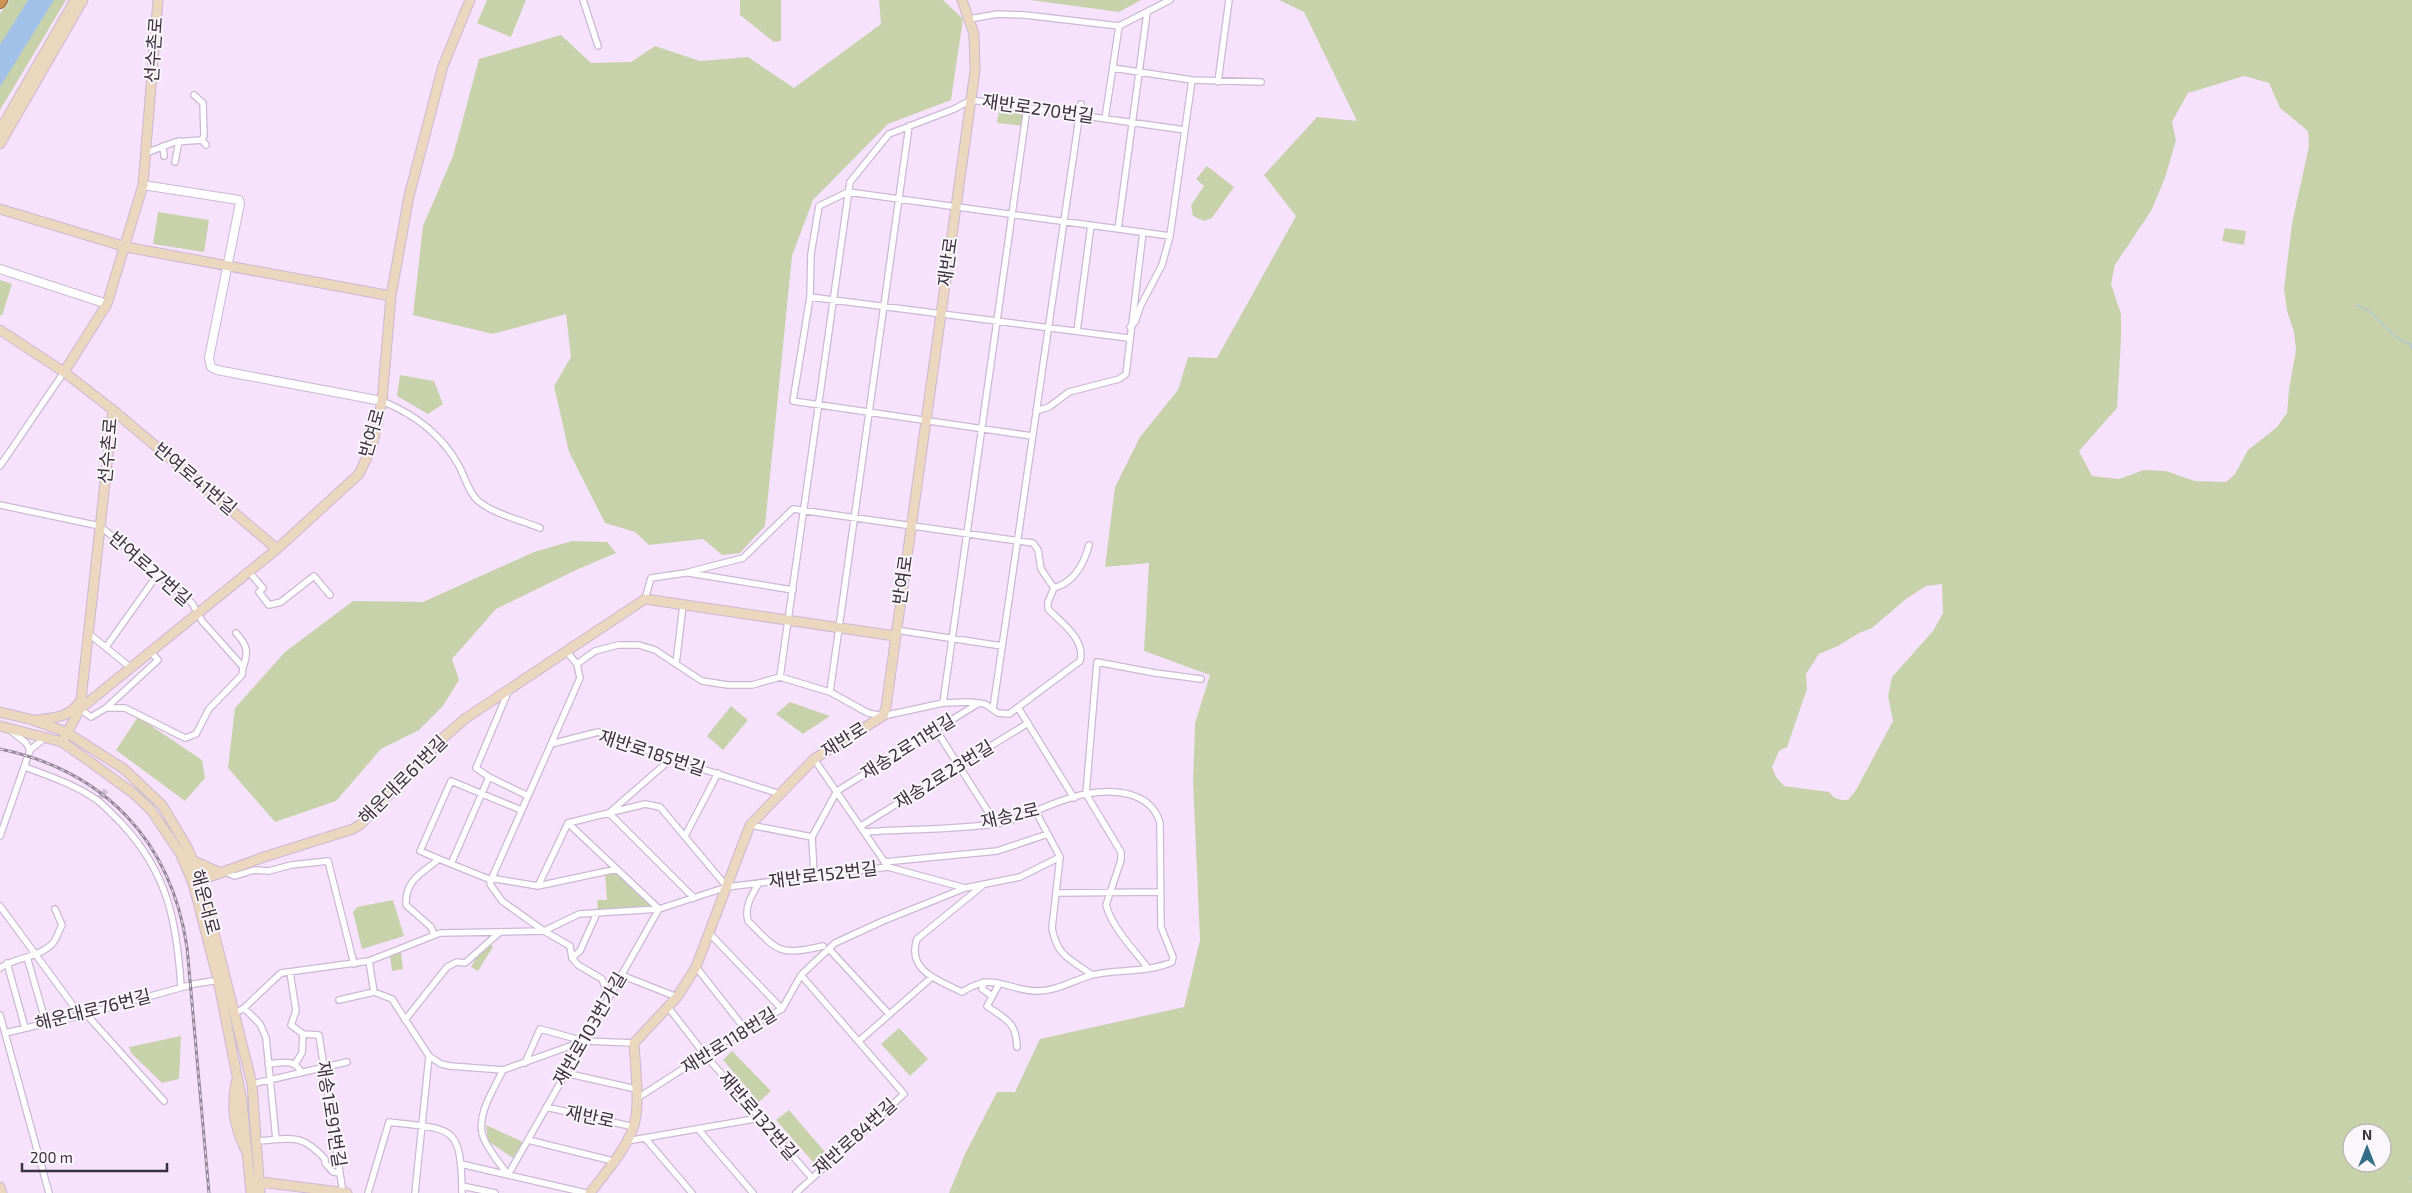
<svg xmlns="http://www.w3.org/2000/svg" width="2412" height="1193" viewBox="0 0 2412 1193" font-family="'Exo 2','Noto Sans KR',sans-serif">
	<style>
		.green { fill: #c7d2ab; fill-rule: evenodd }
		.water { fill: #a1c1e9 }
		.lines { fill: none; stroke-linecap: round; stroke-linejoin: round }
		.stream { stroke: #a1c1e9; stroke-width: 1 }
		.minor-tunnel { stroke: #d1bfd7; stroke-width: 5.5; stroke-dasharray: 5.5 3; stroke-linecap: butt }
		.minor-casing { stroke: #ccb8d3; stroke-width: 8 }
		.tertiary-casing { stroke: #ccb8d3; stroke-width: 10 }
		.secondary-casing { stroke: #ccb8d3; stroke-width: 11 }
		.trunk-casing { stroke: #8f5e2f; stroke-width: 12 }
		.minor { stroke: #fff; stroke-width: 5.5 }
		.tertiary { stroke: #fff; stroke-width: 8 }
		.secondary { stroke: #ebd6be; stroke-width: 9 }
		.trunk { stroke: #ca9253; stroke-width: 10 }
		.rail-casing { stroke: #958699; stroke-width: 3 }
		.rail { stroke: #faf6fb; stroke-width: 1; stroke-dasharray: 4; stroke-linecap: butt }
		.labels { text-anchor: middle; stroke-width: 4; stroke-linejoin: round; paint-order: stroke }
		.street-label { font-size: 18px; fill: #39313b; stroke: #faf6fb }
	</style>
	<rect width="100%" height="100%" fill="#f7e2fe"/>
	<path class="green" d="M9,0h57l-66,110v-96z
		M487,0h39l-15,37 -34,-14z
		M740,0h41v41l-7,1 -34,-27z
		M879,0h64l20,19 -12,81 -63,24 -75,76 -21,56 -27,270 -25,27 -18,2 -19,-16 -54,6 -14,-13 -30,-9 -36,-71 -15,-66 17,-29 -5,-43 -73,20 -80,-19 10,-89 30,-70 26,-97 82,-24 30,28 40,-1 24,-16 45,15 48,-4 46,31 87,-64z
		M1030,0h111l-22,12z
		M1279,0h1133v1193h-1463l16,-39 32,-62h18l25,-53 144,-32 16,-67 -7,-159 2,-58 15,-48 -66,-24 5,-88 -44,4 10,-80 25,-50 38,-47 10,-33 29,1 79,-142 -32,-41 53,-58 40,4 -53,-109zM2244,76l25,7 11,25 28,23 1,15 -17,77 -8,66 3,22 7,21 2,18 -7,39 -2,24 -11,15 -28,22 -13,24 -9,8 -31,-1 -29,-10 -22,-1 -25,9 -27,-3 -13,-25 38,-43 4,-69v-25l-10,-30 4,-19 36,-54 14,-33 11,-38 -4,-18 16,-29zM1942,584l1,29 -10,18 -41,46 -4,19 5,25 -37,69 -8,10c-9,0 -14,-1 -19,-8l-45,-6 -8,-9 -4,-10 7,-16 8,-4 20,-58 -1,-15 13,-20 19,-8 21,-13 13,-5 34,-29 20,-13zM2352,1133h30v30h-30z
		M1000,104l27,4 -3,18 -27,-3z
		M1207,166l27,21 -22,31 -8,3 -11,-5 -2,-11 13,-19 -8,-7z
		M158,212l51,8 -5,32 -51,-8z
		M2225,228l21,3 -2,14 -22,-4z
		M0,280l12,4 -10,32 -2,-1z
		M400,375l34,6 9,23 -15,10 -31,-18z
		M572,541l35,1 9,11 -40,17 -80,39 -44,50 7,21 -16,26 -24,24 -38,19 -45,52 -61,21 -47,-54 7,-60 50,-56 68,-51 70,1 111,-50z
		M790,702l40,14 -27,18 -27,-20z
		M731,706l17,14 -25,30 -16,-14z
		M138,717l64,43 3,18 -20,23 -69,-51z
		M616,871l38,36 -56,3 -1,-10h10l-2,-26z
		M393,900l11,36 -42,13 -9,-37 4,-5z
		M491,945l2,2 -15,24 -7,-4 6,-11z
		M401,952l2,17 -11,2 -2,-15z
		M899,1028l29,31 -18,17 -29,-32z
		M181,1036l-2,43 -17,4 -31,-30 -2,-6z
		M732,1051l39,40 -12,11 -36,-42z
		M789,1110l36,42 -12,10 -37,-42z
		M486,1125l37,17 -10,16 -25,-17z"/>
	<path class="water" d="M28,0h26l-54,87v-42z"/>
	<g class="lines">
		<path class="stream" d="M2357,305l12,6 28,27 13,6 2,5
			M2410,1178h2"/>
		<path class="minor-tunnel" d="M98,800l8,-10"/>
		<g class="minor-casing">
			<path id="minor" d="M583,0l15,46
				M969,19l29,-5 27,1 94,11 51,-26
				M1113,68l79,12 69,2
				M1218,82l11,-82
				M194,95l9,8 1,33 -2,4
				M1105,119l14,-93
				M163,146l1,10
				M146,153l29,-11 27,-2 4,5
				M175,162l4,-21
				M848,192l-29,14 -8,48 -1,43 -17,104 239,35
				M848,192l322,44
				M1118,229l29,-216
				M810,297l318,41
				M1130,327l5,-5 6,-17 21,-40 8,-29 22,-156
				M1077,331l14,-106
				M382,401c32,13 60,34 77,65 6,11 9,25 18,34 16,14 44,20 63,28
				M1036,411l13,-4 20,-15 50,-13 7,-5 17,-142
				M0,466l64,-94
				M0,505l100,21 92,77 10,18 41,46 -1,8 -33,34 -13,25 -11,4 -60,-30h-19
				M249,572l14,16 -4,4 10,13 12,-3 33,-26 16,19
				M689,573l104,17
				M1054,588c21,-6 30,-24 35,-43
				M896,630l106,16
				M88,633l43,35
				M236,633c11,12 13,19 7,34
				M106,647l52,-73
				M577,664l18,-13 23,-6h21l16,5 47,31 26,4h24l28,-8 50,15 38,21 15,3 60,-13 26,-1 16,2 13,9 11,1 71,-53c6,-21 -18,-38 -32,-52v-7l6,-14 -13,-19 -3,-19 -5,-7 -240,-34 -50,49 -58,15 -34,5 -6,21
				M676,664l7,-59
				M780,677l70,-495 39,-48 65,-25 17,-9 214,30
				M830,692l79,-566
				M943,703l84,-595
				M80,709l11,8 15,-9 52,-48 -7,-8
				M993,709l88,-605
				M1019,709l55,89
				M10,730l16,13 4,7
				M936,730l60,94
				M551,744l29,-66 -3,-14 -11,-13
				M671,759l-62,54 85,85
				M814,759l50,73c43,-3 88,-2 131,-8 31,-5 60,-25 91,-30 28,-5 65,-3 74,29l1,104 12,30 -1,5c-24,11 -55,7 -80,13 -18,5 -37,17 -56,16 -31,-1 -42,-20 -74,1 -22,-11 -56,-21 -45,-53l65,-53
				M25,767c24,9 51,18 72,33 9,7 17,16 25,24 46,49 55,99 59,163
				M489,777l39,19
				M1036,812l24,45 -8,71c5,29 19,31 40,47
				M568,823l77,-19 15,3 67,80
				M750,825l62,12
				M861,826l167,-103
				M864,832l24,35 77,21 55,-11 40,-20
				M0,836l30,-86 16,-13
				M685,836l33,-63
				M439,859l-19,-8 31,-70 70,29
				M884,862l113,-11 51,-17
				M451,864l38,-87 -13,-9 32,-76
				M225,872l10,4 19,-6 15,1 22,-6 37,-4 26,103
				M814,876l-2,-39 25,-46 142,-88
				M759,883c-7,12 -15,23 -11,38 31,31 30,35 75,25
				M538,886l30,-63
				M1057,893l103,-1
				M0,906l80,109
				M710,934l72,75
				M434,935l-3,-8 -25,-22c-1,-25 15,-31 33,-46l52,21 60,-136 47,-12 73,27 109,35
				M829,949l60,65
				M27,957l19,66
				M572,958l8,-7 17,-38
				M369,961l5,31 18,7 37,57 12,8 9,2 53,4 81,-29 50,2
				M7,963l18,65
				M696,967l49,62
				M1147,967c-15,-20 -34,-38 -41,-62l15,-45v-8l-35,-58 11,-132 58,11 46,6
				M0,968c16,-11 39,-10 53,-25 4,-5 6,-13 9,-18l-7,-16
				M290,972l6,39 -5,14 12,9 16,1 24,158
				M621,975l56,22
				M984,982l-2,7 10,7
				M999,984l-12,22c19,14 29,15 30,41
				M609,997l-7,-18 -24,-14 -6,-7 -2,-12 -26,-15 -42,-30 -12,-17 1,-4 5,-1 42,7 79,-17
				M339,1000l35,-8
				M668,1007l38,49 105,121
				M244,1008l16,16 6,14 10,101
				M86,1014l78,87
				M234,1014l10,-6 37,-35 88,-12 71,-28 104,-2 35,-17 80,-5 68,-22 161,-20
				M0,1015l49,178
				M405,1020l42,-53 10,-5 8,1 35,-31
				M5,1033l81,-19 108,-30 25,-4
				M859,1041l73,-64
				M525,1063l15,-34 44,12
				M268,1064c12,-1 28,-6 33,9
				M295,1064l7,-11 1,-19
				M503,1070c-9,19 -29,48 -19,69 6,13 16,25 24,36l78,18
				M565,1073l71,16
				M252,1084l95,-22
				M636,1099l109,-70 37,-20 19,-34 34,-32 48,-22 82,-33
				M546,1107l88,20
				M698,1129l55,64
				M645,1138l47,55
				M528,1140l85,21
				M257,1141c34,-2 43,-9 68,18v4l8,9 7,1
				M627,1141l133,-23
				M461,1164l47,11 151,-266 -91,-86
				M462,1186l33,7
				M368,1193l21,-71c64,8 72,1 73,71
				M415,1193l14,-137
				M796,1193l108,-99 -103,-119"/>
		</g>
		<g class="tertiary-casing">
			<path id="tertiary" d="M143,185l96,15 1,3 -31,155 2,9 6,3 165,31
				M0,269l107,35"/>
		</g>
		<g class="secondary-casing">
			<path id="secondary" d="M0,130l75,-130
				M0,144l83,-144
				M0,209l126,38 265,49
				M0,330l64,42 49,38 164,139
				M64,372l43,-68 36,-119 15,-185
				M80,709l33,-299
				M0,712l33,8 33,12 58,37 38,36 25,42 14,33 51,204 8,109
				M36,720c17,-2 31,-2 42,-16
				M0,726l62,16 27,19 44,32 18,17 29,43 13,30 25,97 24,121 9,92
				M62,742l18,-33 197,-160 82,-75 13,-27 10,-46 9,-105 18,-100 34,-130 27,-66
				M194,861l27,12
				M193,883l71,-26 89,-28 8,-5 83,-87 22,-19 179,-119 250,37
				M236,1082c-5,28 -2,43 10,69
				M253,1181l94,12
				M0,1187l2,6
				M590,1193c15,-20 35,-42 43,-65 8,-20 2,-63 1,-85l43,-46 19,-30 54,-142 64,-66 69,-43 3,-9 89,-636 -1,-37 -12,-34"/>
		</g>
		<g class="trunk-casing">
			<path id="trunk" d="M0,3l2,-3"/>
		</g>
		<use href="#minor" class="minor"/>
		<use href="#tertiary" class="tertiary"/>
		<use href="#secondary" class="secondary"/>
		<use href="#trunk" class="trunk"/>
		<g class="rail-casing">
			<path id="rail" d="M0,749c105,22 171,92 187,198l22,246"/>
		</g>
		<use href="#rail" class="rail"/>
	</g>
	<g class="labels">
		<g class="street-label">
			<text transform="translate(154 50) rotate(-86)" y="6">선수촌로</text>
			<text transform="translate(1038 109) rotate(8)" y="6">재반로270번길</text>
			<text transform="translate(948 262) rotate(-82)" y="6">재반로</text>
			<text transform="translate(372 433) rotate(-74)" y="6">반여로</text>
			<text transform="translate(108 451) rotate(-85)" y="6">선수촌로</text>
			<text transform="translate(195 479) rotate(40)" y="6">반여로41번길</text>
			<text transform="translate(150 569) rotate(41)" y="6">반여로27번길</text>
			<text transform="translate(903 580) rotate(-82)" y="6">반여로</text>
			<text transform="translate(844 740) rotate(-32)" y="6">재반로</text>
			<text transform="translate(908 747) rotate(-32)" y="6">재송2로11번길</text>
			<text transform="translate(652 753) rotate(18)" y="6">재반로185번길</text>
			<text transform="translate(944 775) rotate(-32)" y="6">재송2로23번길</text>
			<text transform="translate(403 780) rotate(-45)" y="6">해운대로61번길</text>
			<text transform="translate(1010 816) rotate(-13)" y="6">재송2로</text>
			<text transform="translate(823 875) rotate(-7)" y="6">재반로152번길</text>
			<text transform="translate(205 902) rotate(75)" y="6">해운대로</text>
			<text transform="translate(93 1010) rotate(-14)" y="6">해운대로76번길</text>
			<text transform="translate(590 1029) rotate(-60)" y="6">재반로103번가길</text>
			<text transform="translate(729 1041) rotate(-32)" y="6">재반로118번길</text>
			<text transform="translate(331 1114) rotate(81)" y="6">재송1로91번길</text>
			<text transform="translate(758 1116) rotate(49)" y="6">재반로132번길</text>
			<text transform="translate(590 1117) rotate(12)" y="6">재반로</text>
			<text transform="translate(855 1137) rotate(-42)" y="6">재반로84번길</text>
		</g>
	</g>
	<g transform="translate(2367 1148)"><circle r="24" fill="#faf6fb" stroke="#ada7ae"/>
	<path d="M0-4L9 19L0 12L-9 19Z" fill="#316d84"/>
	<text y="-8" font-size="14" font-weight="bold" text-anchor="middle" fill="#39313b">N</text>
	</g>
	<path d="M22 1163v8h145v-8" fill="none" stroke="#39313b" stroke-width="2.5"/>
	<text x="30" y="1163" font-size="15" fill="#39313b" stroke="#faf6fb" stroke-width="4" paint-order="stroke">200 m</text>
</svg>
